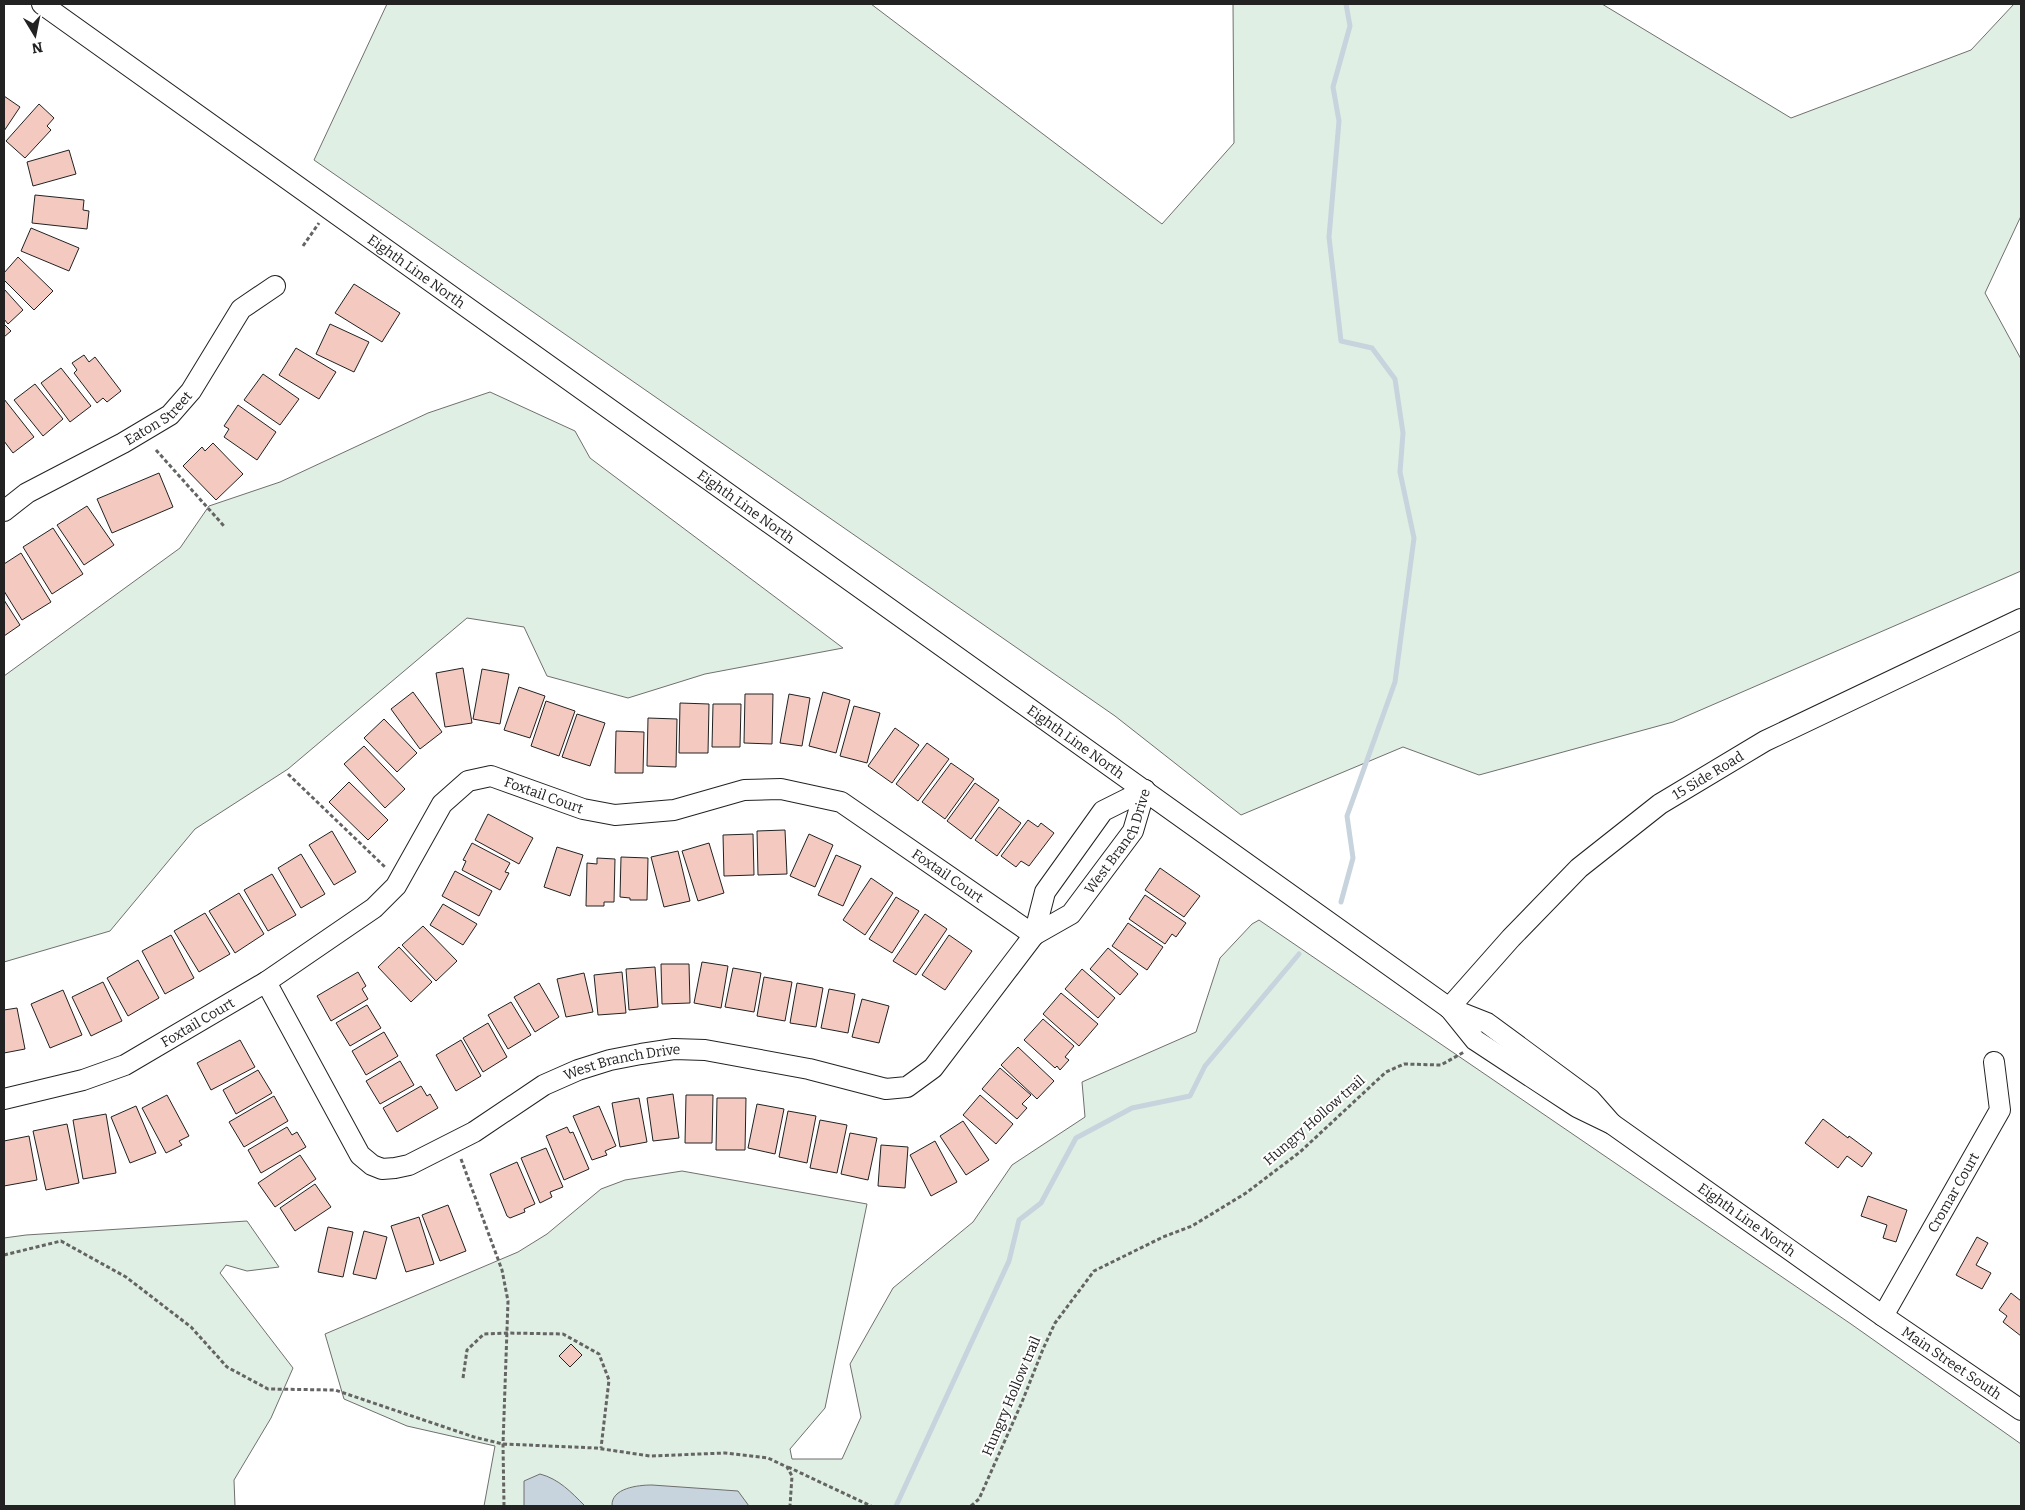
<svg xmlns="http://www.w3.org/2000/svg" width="2025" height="1510" viewBox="0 0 2025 1510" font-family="Bitter,serif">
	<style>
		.green { fill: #e0efe3; stroke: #6f6f6f }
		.water { fill: #c7d3dd; stroke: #6f6f6f }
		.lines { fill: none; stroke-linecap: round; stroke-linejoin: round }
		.stream { stroke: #c7d3dd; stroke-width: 5 }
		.building { fill: #f3c9c0; stroke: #222 }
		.minor-casing { stroke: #222; stroke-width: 22 }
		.path { stroke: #646464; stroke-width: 3; stroke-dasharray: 4 2.5; stroke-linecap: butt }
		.minor { stroke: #fff; stroke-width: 20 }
		.labels { text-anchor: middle; stroke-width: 4; stroke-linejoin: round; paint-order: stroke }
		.street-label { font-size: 14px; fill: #222; stroke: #fff }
	</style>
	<rect width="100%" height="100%" fill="#fff"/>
	<path class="green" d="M387,4h484l291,220 72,-81 -1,-139h369l189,114 180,-68 43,-46h7v212l-36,77 36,66v212l-348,151 -194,53 -76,-28 -162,68 -126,-99 -801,-556z
		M490,392l85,39 15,27 253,190 -138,26 -77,24 -81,-22 -23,-49 -57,-9 -179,151 -93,60 -85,102 -106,31v-286l176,-128 29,-42 71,-24 148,-69z
		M1259,920l592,404 170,120v62h-1537l11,-60 -88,-20 -63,-27 -19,-65 193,-82 29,-18 54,-45 24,-9 57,-9 185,33 -42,204 -35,41 2,10h50l19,-42 -11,-53 43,-76 80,-66 39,-57 73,-48 -3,-35 114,-50 24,-74 32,-34z
		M247,1221l32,46 -32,4 -21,-6 -6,8 73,95 -22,50 -37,62 1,26h-231v-268l22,-3z"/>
	<path class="water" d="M540,1474c19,5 31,18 45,32h-61v-25z
		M652,1485l86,6 11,15h-137c-1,-18 26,-21 40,-21z"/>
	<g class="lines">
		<path class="stream" d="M1341,902l12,-44 -6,-42 48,-134 19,-144 -14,-66 3,-39 -8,-54 -23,-31 -31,-7 -12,-104 10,-116 -6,-34 17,-61 -4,-22
			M896,1506l113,-245 10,-41 22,-17 35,-65 56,-30 58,-12 15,-30 94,-112"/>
	</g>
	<path class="building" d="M4,96l16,11 -16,24z
		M39,104l15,14 -7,8 4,4 -26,28 -19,-17z
		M69,150l7,24 -43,12 -6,-24z
		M35,195l49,5 -1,10 6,1 -2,18 -55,-6z
		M31,228l48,20 -10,23 -48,-20z
		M18,257l35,34 -19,19 -30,-30v-7z
		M354,284l46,29 -18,29 -47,-29z
		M4,289l19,21 -15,14 -4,-5z
		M4,324l7,7 -7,6z
		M330,324l39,18 -15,30 -38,-18z
		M296,348l40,24 -17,27 -40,-24z
		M84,355l5,7 6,-5 26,34 -14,11 -4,-4 -6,5 -23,-30 3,-3 -5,-7z
		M61,368l30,38 -21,16 -29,-39z
		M263,374l36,25 -19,26 -36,-25z
		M35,384l28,35 -20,17 -29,-36z
		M4,399l30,38 -21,16 -9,-12z
		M238,405l38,27 -19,28 -33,-23 5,-8 -5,-3z
		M213,443l30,31 -27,26 -33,-34 19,-19 3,4z
		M159,473l14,34 -61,26 -15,-34z
		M87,506l27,39 -30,20 -27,-40z
		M53,528l30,46 -31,20 -29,-47z
		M21,553l30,49 -29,18 -18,-29v-27z
		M4,600l16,25 -16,11z
		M463,668l9,55 -27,4 -9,-54z
		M482,669l27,5 -9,50 -27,-5z
		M519,687l26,9 -15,42 -26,-8z
		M413,692l29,40 -22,17 -29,-40z
		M823,692l27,8 -14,53 -27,-7z
		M745,694h28l-1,50 -28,-1z
		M789,694l21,4 -8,48 -22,-3z
		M546,701l29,10 -16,45 -28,-10z
		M680,703l29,1 -1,49h-29z
		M713,704h28l-1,43h-28z
		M854,706l26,7 -13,50 -27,-7z
		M577,714l28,9 -15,43 -28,-9z
		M648,718l29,1 -1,48 -29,-1z
		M384,719l33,34 -20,19 -33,-34z
		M895,728l24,17 -27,38 -24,-17z
		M616,731l28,1 -1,41h-28z
		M927,743l22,16 -31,42 -22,-17z
		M364,746l41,43 -20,19 -41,-44z
		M951,763l23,16 -29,40 -23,-17z
		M349,782l39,38 -20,20 -39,-38z
		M975,783l24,17 -28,39 -24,-18z
		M999,807l22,16 -24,33 -22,-16z
		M488,814l45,24 -14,26 -44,-24z
		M1028,820l10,7 3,-4 13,10 -25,33 -8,-5 -5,6 -15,-11z
		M785,830l2,44 -29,1 -1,-44z
		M332,831l24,41 -22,13 -25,-40z
		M753,834l1,41 -30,1 -1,-41z
		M809,834l24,11 -18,42 -25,-11z
		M472,843l38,20 -5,9 4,1 -9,17 -38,-20 4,-9 -3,-1z
		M709,843l15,50 -26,8 -16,-50z
		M557,847l26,8 -13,41 -26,-9z
		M678,851l12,50 -26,6 -13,-50z
		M301,854l24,40 -24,14 -23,-40z
		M836,855l25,11 -18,40 -25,-11z
		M621,857l27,1 -1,42h-17v-2l-10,-1z
		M597,858l18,1 -1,43h-10v4h-18l1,-43 10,1z
		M1160,868l40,28 -16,21 -39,-27z
		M455,871l37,20 -13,25 -37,-20z
		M272,874l24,41 -28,16 -24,-41z
		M871,878l22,15 -28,42 -22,-15z
		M239,893l25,41 -29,19 -26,-42z
		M1145,895l41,28 -10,14 -4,-3 -7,10 -36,-25z
		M896,897l23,14 -27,42 -23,-14z
		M443,904l34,20 -14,21 -33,-20z
		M205,913l25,41 -31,18 -25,-41z
		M925,914l22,15 -31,46 -23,-14z
		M1128,923l35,24 -16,23 -35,-24z
		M423,926l34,35 -21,20 -34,-36z
		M171,935l23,43 -29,16 -23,-43z
		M949,935l23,16 -27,39 -23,-15z
		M399,947l33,35 -21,20 -33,-35z
		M1108,948l30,26 -18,21 -30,-26z
		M138,960l21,38 -31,18 -21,-38z
		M702,962l26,4 -7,42 -27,-5z
		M661,964h28l1,39 -28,1z
		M655,967l3,40 -29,3 -3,-41z
		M733,968l28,5 -7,39 -29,-5z
		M1082,969l33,29 -17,20 -33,-29z
		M358,972l8,14 -4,3 6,10 -37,22 -14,-25z
		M622,972l4,41 -28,2 -4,-40z
		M584,973l9,39 -27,5 -9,-38z
		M764,977l28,5 -7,39 -28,-5z
		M103,982l19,39 -31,15 -19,-39z
		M539,983l20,34 -24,15 -21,-35z
		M797,983l26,5 -7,39 -26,-4z
		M829,989l26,5 -7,39 -27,-5z
		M63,990l19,45 -32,13 -19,-44z
		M1061,993l37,31 -19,22 -36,-32z
		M862,999l27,7 -10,37 -27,-6z
		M511,1002l20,33 -23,14 -20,-34z
		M367,1005l14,23 -31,18 -14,-23z
		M17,1008l8,41 -21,4v-43z
		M1043,1019l31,27 -9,11 4,3 -9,10 -3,-4 -2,2 -31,-28z
		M488,1023l19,34 -24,15 -20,-34z
		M384,1032l14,24 -32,19 -14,-24z
		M240,1040l15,27 -44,23 -14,-27z
		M461,1040l20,36 -25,15 -20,-36z
		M1018,1047l36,34 -17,18 -36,-34z
		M400,1061l14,24 -34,19 -14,-23z
		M1000,1068l31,27 -9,9 5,4 -10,11 -35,-30z
		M258,1070l14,23 -36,21 -13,-24z
		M421,1086l6,10 3,-2 8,14 -41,24 -14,-24z
		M673,1094l6,44 -26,3 -6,-43z
		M167,1095l22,41 -10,5 3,4 -16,8 -24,-45z
		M686,1095h27l-1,48h-27z
		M980,1095l33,29 -17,20 -33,-29z
		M274,1096l14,25 -44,26 -15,-25z
		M639,1098l8,44 -27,5 -8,-44z
		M717,1098h29l-1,52h-29z
		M757,1104l27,5 -9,45 -27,-6z
		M136,1106l20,47 -26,10 -19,-46z
		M599,1106l17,40 -11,5 2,4 -15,5 -19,-44z
		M788,1111l28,5 -9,47 -28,-6z
		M106,1114l10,59 -33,6 -10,-59z
		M1823,1119l25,19 1,-2 23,17 -10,14 -15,-11 -9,12 -33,-25z
		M820,1120l27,5 -10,48 -27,-5z
		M963,1121l26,39 -23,15 -26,-39z
		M67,1124l12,59 -33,7 -13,-59z
		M287,1127l5,8 5,-3 9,15 -45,26 -13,-23z
		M567,1127l3,6 3,-1 16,37 -25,11 -18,-44z
		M850,1133l27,5 -9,42 -27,-6z
		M29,1136l8,44 -33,6v-45z
		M935,1141l22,41 -26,14 -21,-41z
		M881,1145l27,2 -3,41 -27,-2z
		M546,1148l17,39 -13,5 2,5 -12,6 -19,-45z
		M300,1155l16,24 -41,28 -17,-24z
		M517,1162l18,42 -11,5 1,3 -15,6 -3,-2 -17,-42z
		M315,1184l16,23 -36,24 -15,-23z
		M1868,1196l39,14 -11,32 -13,-4 4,-13 -26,-9z
		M448,1205l18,46 -26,10 -18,-46z
		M419,1217l15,47 -28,8 -15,-46z
		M328,1227l25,5 -10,45 -25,-5z
		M364,1231l23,6 -11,42 -23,-5z
		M1977,1237l11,6 -12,22 15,8 -9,16 -26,-14z
		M2011,1293l10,8v35l-18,-14 4,-6 -8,-6z
		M571,1344l11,11 -12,12 -11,-11z"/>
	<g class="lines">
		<g class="minor-casing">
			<g id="minor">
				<path id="s1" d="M42,4l1407,1004 38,15 103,76 22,25"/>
				<path id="s2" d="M4,511l23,-18 96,-50 47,-28 21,-24 50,-82 34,-23"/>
				<path id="s3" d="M1034,935l37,-21 62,-83 12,-41"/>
				<path id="s4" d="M266,982l94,173 12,10 10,4 13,-1 14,-3 65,-33 70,-47 34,-15 32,-10 31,-6 33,-5 31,1 104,19 77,20 21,-2 26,-19 101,-133 11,-43 58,-81 42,-21"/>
				<path id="s5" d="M1449,1008l62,-70 68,-70 81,-64 105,-63 256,-122"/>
				<path id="s6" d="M1450,1009l25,31 102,67 35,17 271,192 138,94"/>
				<path id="s7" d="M4,1099l79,-19 42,-15 141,-83 108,-74 22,-22 46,-82 26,-23 23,-5 92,33 32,6 59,-5 70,-20 37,-1 60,13 193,133"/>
				<path id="s8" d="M1883,1316l117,-206 -6,-48"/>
			</g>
		</g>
		<path class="path" d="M303,246l16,-23
			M156,450l68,76
			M288,774l98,94
			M461,1159l41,111 6,31 -5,143 1,62
			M4,1255l57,-14 65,36 65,50 36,40 41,22 67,1 139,47 29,7 93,4 54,8 75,-3 43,5 19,9 5,9 -2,30
			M463,1378l4,-28 17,-16 23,-1 56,1 36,20 10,26 -8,68
			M788,1467l83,39
			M971,1506l8,-7 43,-97 21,-53 12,-26 39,-52 69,-34 29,-11 54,-33 54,-41 86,-80 18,-8 37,1 23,-13"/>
		<use href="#minor" class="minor"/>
	</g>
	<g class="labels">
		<g class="street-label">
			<text dy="5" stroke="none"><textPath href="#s1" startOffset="460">Eighth Line North</textPath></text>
			<text dy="5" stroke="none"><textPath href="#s2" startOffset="181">Eaton Street</textPath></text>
			<text dy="5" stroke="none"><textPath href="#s1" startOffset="865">Eighth Line North</textPath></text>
			<text dy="5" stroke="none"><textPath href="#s1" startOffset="1270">Eighth Line North</textPath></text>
			<text dy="5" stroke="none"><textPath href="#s5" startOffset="350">15 Side Road</textPath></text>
			<text dy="5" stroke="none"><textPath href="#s7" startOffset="660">Foxtail Court</textPath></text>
			<text dy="5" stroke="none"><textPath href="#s3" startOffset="130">West Branch Drive</textPath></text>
			<text dy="5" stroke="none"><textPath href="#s7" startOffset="1094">Foxtail Court</textPath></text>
			<text dy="5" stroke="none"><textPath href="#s7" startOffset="210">Foxtail Court</textPath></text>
			<text dy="5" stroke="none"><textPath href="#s4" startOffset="490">West Branch Drive</textPath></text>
			<text transform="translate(1314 1120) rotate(-41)" y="5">Hungry Hollow trail</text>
			<text dy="5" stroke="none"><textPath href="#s8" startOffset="142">Cromar Court</textPath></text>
			<text dy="5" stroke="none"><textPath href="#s6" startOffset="366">Eighth Line North</textPath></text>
			<text dy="5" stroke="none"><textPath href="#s6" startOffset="616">Main Street South</textPath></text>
			<text transform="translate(1011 1396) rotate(-67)" y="5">Hungry Hollow trail</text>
		</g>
	</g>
	<rect width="2025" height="1510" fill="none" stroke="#222222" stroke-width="10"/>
	<g transform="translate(35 35) rotate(170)" stroke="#ffffff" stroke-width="4" paint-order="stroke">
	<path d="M0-4L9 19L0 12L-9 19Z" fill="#222222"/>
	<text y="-8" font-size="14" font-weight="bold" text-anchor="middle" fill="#222222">N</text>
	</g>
</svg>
